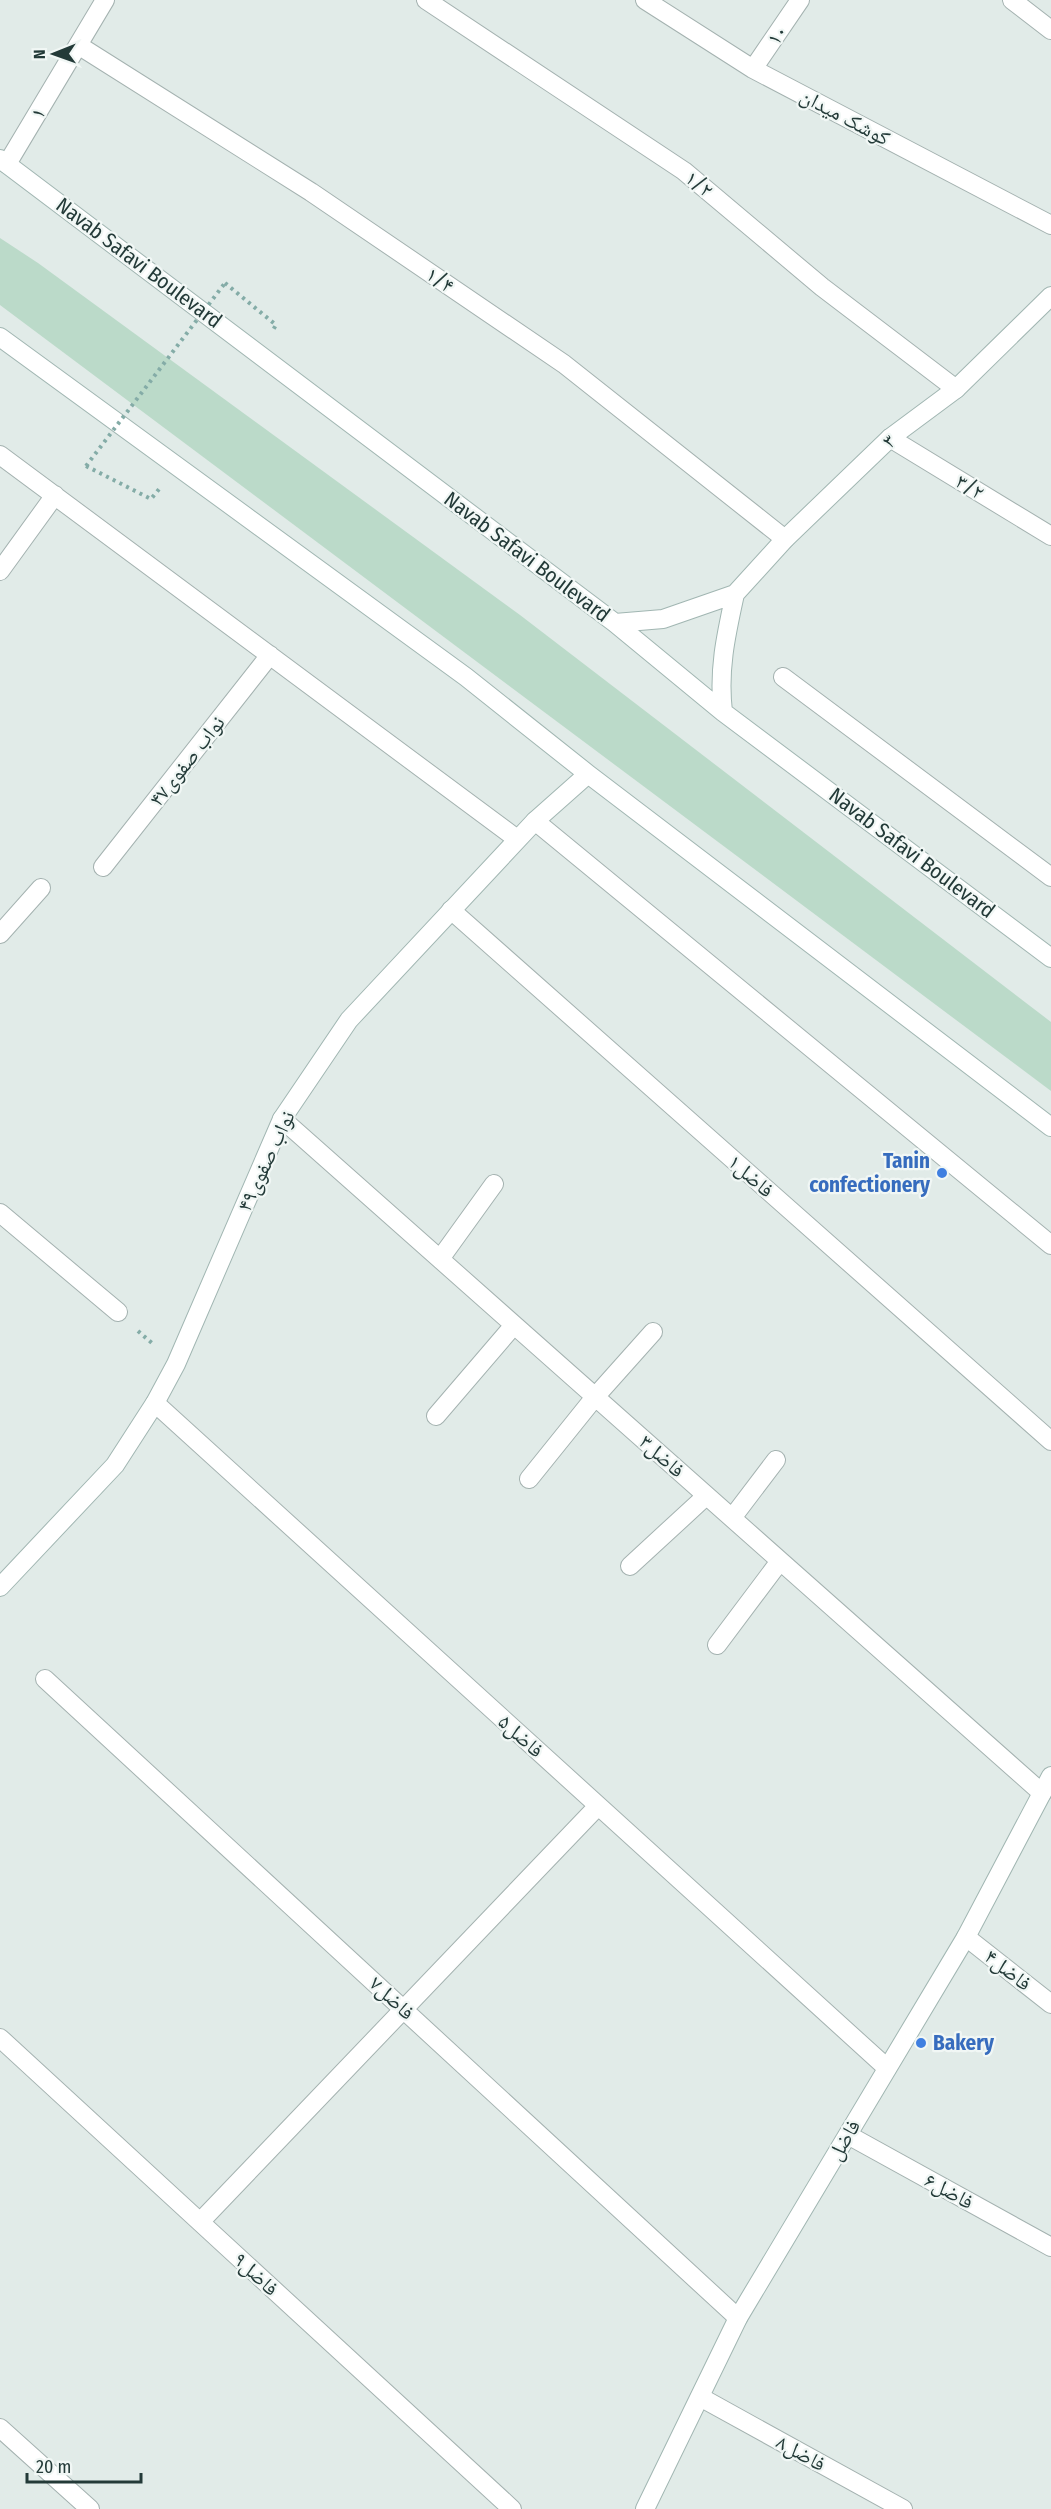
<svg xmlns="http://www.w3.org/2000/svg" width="1051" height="2509" viewBox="0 0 1051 2509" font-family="'Fira Sans Condensed','Noto Naskh Arabic',sans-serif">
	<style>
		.green { fill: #bbdac9 }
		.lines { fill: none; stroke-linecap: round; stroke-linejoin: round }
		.street-casing { stroke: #a4b2b0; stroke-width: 20 }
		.secondary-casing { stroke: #a1b6b2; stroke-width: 20 }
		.path { stroke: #84aca7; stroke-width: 4; stroke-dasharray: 3 4.5; stroke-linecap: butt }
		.street { stroke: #fff; stroke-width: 18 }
		.secondary { stroke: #fff; stroke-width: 18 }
		.path-bridge { stroke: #84aca7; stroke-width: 4; stroke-dasharray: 3 4.5; stroke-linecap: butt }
		.shop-dot { fill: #3f7fe0; stroke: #f1f7f5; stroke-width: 2 }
		.labels { text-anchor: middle; stroke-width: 4.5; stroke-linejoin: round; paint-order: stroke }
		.street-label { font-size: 21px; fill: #233a38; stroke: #f1f7f5 }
		.shop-label { font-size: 21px; font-weight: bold; fill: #366cbe; stroke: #f1f7f5; text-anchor: end }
	</style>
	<rect width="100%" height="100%" fill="#e1ebe8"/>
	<path class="green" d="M0,238l38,25 482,352 531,407v69l-1051,-786z"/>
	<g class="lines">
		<g class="street-casing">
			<path id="street" d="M426,0l258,171 138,116 134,102
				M645,0l108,69 298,156
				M1012,0l39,30
				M78,45l233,147 253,172 221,175
				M753,69l47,-69
				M7,164l98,-164
				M890,438l161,98
				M0,455l517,384
				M0,571l55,-76
				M783,677l268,200
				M535,821l516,424
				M103,867l167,-212
				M451,910l600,531
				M0,934l41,-46
				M282,1119l760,674
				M0,1213l118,99
				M440,1259l54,-75
				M155,1403l732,665
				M436,1416l78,-91
				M529,1479l66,-82 58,-65
				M732,1518l44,-58
				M630,1566l76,-70
				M717,1645l63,-84
				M45,1679l693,639
				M966,1937l85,67
				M0,2038l512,471
				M848,2135l203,112
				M200,2222l398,-416
				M700,2397l203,112
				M0,2428l90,81"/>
		</g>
		<g class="secondary-casing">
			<path id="secondary" d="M0,159l615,464 108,89 328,246
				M0,337l466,340 122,97 463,353
				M615,623l48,-4 72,-25 50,-55 105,-101 66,-49 95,-93
				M723,712c-5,-42 3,-77 12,-118
				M0,1587l115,-122 40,-62 21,-39 106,-245 67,-99 186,-199 53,-47
				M645,2509l93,-191 228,-381 85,-161"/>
		</g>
		<path class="path" d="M225,283l51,42 -3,5
			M86,466l65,33 9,-11
			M138,1331l15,13"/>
		<use href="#street" class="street"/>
		<use href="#secondary" class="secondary"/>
		<path class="path-bridge" d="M86,466l139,-183"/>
	</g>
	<g class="shop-dot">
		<circle cx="942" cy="1173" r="6"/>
		<circle cx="921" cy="2043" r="6"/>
	</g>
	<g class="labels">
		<g class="street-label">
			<text transform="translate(777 35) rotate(-56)" y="7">۱۰</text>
			<text transform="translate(38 113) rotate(-59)" y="7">۱</text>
			<text transform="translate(845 117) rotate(28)" y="7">کوشک میدان</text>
			<text transform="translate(699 184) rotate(39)" y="7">۱/۲</text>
			<text transform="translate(139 263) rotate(37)" y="7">Navab Safavi Boulevard</text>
			<text transform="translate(440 280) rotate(34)" y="7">۱/۴</text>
			<text transform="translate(889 441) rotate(-41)" y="7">۳</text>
			<text transform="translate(970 487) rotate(31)" y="7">۳/۲</text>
			<text transform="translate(527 557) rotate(37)" y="7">Navab Safavi Boulevard</text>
			<text transform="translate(187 761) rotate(-52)" y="7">۴۷نواب صفوی</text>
			<text transform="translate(912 853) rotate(37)" y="7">Navab Safavi Boulevard</text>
			<text transform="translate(266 1161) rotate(-65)" y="7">۴۹نواب صفوی</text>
			<text transform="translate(751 1176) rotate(41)" y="7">۱فاضل</text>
			<text transform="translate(662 1456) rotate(42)" y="7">۳فاضل</text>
			<text transform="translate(521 1736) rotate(42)" y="7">۵فاضل</text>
			<text transform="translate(1008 1970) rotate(38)" y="7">۴فاضل</text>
			<text transform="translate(392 1998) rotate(43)" y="7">۷فاضل</text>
			<text transform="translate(844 2140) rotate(-59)" y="7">فاضل</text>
			<text transform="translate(949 2191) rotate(29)" y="7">۶فاضل</text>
			<text transform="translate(256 2274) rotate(43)" y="7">۹فاضل</text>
			<text transform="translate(801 2453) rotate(29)" y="7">۸فاضل</text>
		</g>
		<g class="shop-label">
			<text x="930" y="1168">Tanin<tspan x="930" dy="24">confectionery</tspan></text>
			<text x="933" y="2050" text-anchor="start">Bakery</text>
		</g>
	</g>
	<g transform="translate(54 54) rotate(269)" stroke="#f1f7f5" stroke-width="4.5" paint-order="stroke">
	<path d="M0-4.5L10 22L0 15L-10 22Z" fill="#233a38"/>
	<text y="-9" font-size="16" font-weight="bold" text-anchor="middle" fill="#233a38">N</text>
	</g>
	<path d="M27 2473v9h114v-9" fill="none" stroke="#233a38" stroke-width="3"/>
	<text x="36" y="2473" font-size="18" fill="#233a38" stroke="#f1f7f5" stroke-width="4.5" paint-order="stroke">20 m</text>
</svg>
